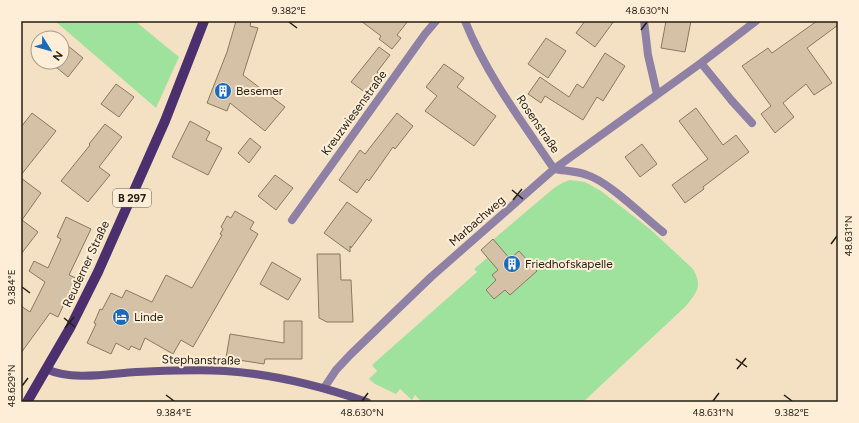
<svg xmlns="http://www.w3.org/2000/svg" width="859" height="423" viewBox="0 0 859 423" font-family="Figtree,sans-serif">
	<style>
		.green { fill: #9fe29e }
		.building { fill: #d5c2a6; stroke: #8a795e }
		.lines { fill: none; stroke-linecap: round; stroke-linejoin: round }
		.lane { stroke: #8f81a5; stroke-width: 8 }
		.street { stroke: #8f81a5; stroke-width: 8 }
		.secondary { stroke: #675285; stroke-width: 8 }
		.primary { stroke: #4c306d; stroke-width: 10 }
		.ticks { fill: none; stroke: #251e13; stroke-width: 1.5 }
		.labels { text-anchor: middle; stroke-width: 4; stroke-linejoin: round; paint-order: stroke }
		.shield { fill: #feeed7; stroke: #665c4e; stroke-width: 1 }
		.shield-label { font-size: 11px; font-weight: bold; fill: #251e13 }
		.poi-label { font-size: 12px; fill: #251e13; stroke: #feeed7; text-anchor: start }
		.street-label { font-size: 12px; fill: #251e13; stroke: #feeed7 }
		.neatline { fill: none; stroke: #251e13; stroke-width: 1.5 }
		.ticks-label { font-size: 10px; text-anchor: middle; fill: #251e13 }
	</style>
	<rect width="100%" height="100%" fill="#f4e1c3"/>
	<path class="green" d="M55,21h80l44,36 -23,51z
		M570,180l15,2 16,9 49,38 43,40c10,17 4,23 -7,37l-103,96h-161l-7,-7 -3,5 -12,-11 -4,5 -21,-10 -6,-5 8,-8 -5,-6 105,-93 -3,-3 13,-11 -6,-8 73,-62 10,-6z"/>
	<path class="building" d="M236,21h15l-1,5 8,2 -15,47 42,32 -20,24 -35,-28 -3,8 -20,-8 20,-51z
		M361,21h47l-11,14 4,3 -9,11 -13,-10 2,-3z
		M585,21h29l-19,26 -19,-14z
		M666,21h25l-6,31 -24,-4z
		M817,21h21v4l-31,23 25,35 -18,12 -8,-11 -23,19 11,14 -19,16 -14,-19 10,-8 -29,-40 26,-18 4,5z
		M546,38l20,13 -18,27 -20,-14z
		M62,41l21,17 -15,19 -18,-15h12z
		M379,47l11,8 -13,17 4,3 -15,18 -15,-11z
		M605,53l20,13 -22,35 -6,-4 -14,23 -38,-24 -4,7 -13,-9 12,-17 29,20 8,-13 6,4z
		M444,64l20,14 -7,9 39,29 -22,30 -49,-35 12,-15 -11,-9z
		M116,84l18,13 -15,20 -18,-13z
		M696,108l27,37 13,-10 13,17 -46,35 1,2 -19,14 -13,-18 36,-26 -29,-38z
		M32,113l24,18 -35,44v-48z
		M397,113l16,13 -18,23 -2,-2 -24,34 -2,-2 -10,14 -18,-13 21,-30 5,4z
		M190,121l20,11 -4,8 16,8 -14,27 -36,-18z
		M105,124l17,13 -23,30 11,8 -22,27 -27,-21 29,-36 -1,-1z
		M250,138l11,9 -12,16 -11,-10z
		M642,144l15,20 -17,13 -15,-20z
		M275,175l18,13 -17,22 -18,-14z
		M21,178l20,15 -19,27 16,12 -17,22z
		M347,202l25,18 -21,28 -1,-2v6l-26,-19z
		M235,211l19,11 -4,7 8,5 -65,113 -12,-7 -8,14 -28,-16 -5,12 -9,-4 -2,4 -13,-7 -5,11 -24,-11 9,-19 -2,-1 6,-14 2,1 9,-17 11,5 4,-8 26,12 14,-27 26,13 30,-53 -2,-1 3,-5 -2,-2 6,-11 4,2z
		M66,217l25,12 -22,46 7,3 -18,39 -8,-4 -29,40v-47l9,6 15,-30 -16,-11 5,-10 14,7 13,-29 -4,-2z
		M493,239l17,20 9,-8 18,20 -27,24 -5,-5 -11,9 -8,-9 10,-10 -4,-5 6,-5 -17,-20z
		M317,254h23l1,26h10l2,42h-26l-8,-4z
		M272,262l29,17 -13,21 -28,-16z
		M284,321h18v38h-37l-1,5 -38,-6 4,-24 54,9z"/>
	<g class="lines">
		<path class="lane" d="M732,101l20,22"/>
		<path class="street" d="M465,21c21,53 57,101 89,148 11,2 23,2 33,6 21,6 58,43 76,57
			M644,21l4,34 9,39
			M701,63l31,38
			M292,220l133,-186 11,-13
			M324,388l12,-18 14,-15 81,-78 123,-108 147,-106 55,-42"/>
		<path class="secondary" d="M46,369c27,12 61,5 90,3 29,-1 59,-3 89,-1 49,3 96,15 142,31"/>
		<path class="primary" d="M27,402l43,-74 28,-56 67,-151 39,-100"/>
	</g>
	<path class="ticks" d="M289,22l8,6M641,30l6,-8M512,190l11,9M513,200l9,-11M831,244l6,-8M22,287l8,6M64,318l11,9M65,328l9,-11M736,359l11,8M737,369l9,-11M22,386l6,-8M166,395l8,6M784,395l8,6M362,401l6,-8M713,401l6,-8"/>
	<defs>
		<g id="building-disc" transform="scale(0.9)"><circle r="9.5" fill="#1b6bba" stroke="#feeed7"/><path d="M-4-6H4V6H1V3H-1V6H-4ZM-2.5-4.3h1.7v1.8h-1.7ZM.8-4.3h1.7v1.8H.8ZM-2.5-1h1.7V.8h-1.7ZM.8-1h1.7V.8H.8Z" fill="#fff"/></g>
		<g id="hotel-disc" transform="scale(0.9)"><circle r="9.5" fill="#1b6bba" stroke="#feeed7"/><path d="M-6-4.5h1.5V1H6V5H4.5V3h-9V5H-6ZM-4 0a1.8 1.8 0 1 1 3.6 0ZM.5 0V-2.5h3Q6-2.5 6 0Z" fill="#fff"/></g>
	</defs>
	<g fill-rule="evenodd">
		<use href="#building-disc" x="223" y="91"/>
		<use href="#building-disc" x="512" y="264"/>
		<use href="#hotel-disc" x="121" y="317"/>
	</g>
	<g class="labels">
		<rect class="shield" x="113" y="189" width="38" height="18" rx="3"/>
		<g class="shield-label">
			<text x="132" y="202">B 297</text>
		</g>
		<g class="poi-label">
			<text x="236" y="95">Besemer</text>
			<text x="525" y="268">Friedhofskapelle</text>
			<text x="134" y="321">Linde</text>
		</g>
		<g class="street-label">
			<text transform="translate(354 113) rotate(-54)" y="4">Kreuzwiesenstraße</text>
			<text transform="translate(538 124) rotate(56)" y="4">Rosenstraße</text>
			<text transform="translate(477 221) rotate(-41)" y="4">Marbachweg</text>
			<text transform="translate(86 264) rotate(-65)" y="4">Reuderner Straße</text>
			<text transform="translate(201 360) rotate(1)" y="4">Stephanstraße</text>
		</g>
	</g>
	<rect width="859" height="423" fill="none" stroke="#feeed7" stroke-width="44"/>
	<g transform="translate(50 50) rotate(127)"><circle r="19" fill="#feeed7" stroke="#a79b89"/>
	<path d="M0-3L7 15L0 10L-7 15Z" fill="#1b6bba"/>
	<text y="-6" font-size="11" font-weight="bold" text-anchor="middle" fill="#251e13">N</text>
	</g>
	<rect x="22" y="22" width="815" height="379" class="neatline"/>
	<g class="ticks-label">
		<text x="289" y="14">9.382°E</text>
		<text x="647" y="14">48.630°N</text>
		<text transform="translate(848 236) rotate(-90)" y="4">48.631°N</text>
		<text transform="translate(11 287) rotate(-90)" y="4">9.384°E</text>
		<text transform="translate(11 386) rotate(-90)" y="4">48.629°N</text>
		<text x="174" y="416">9.384°E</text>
		<text x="362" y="416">48.630°N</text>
		<text x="713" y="416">48.631°N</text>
		<text x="792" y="416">9.382°E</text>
	</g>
</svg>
